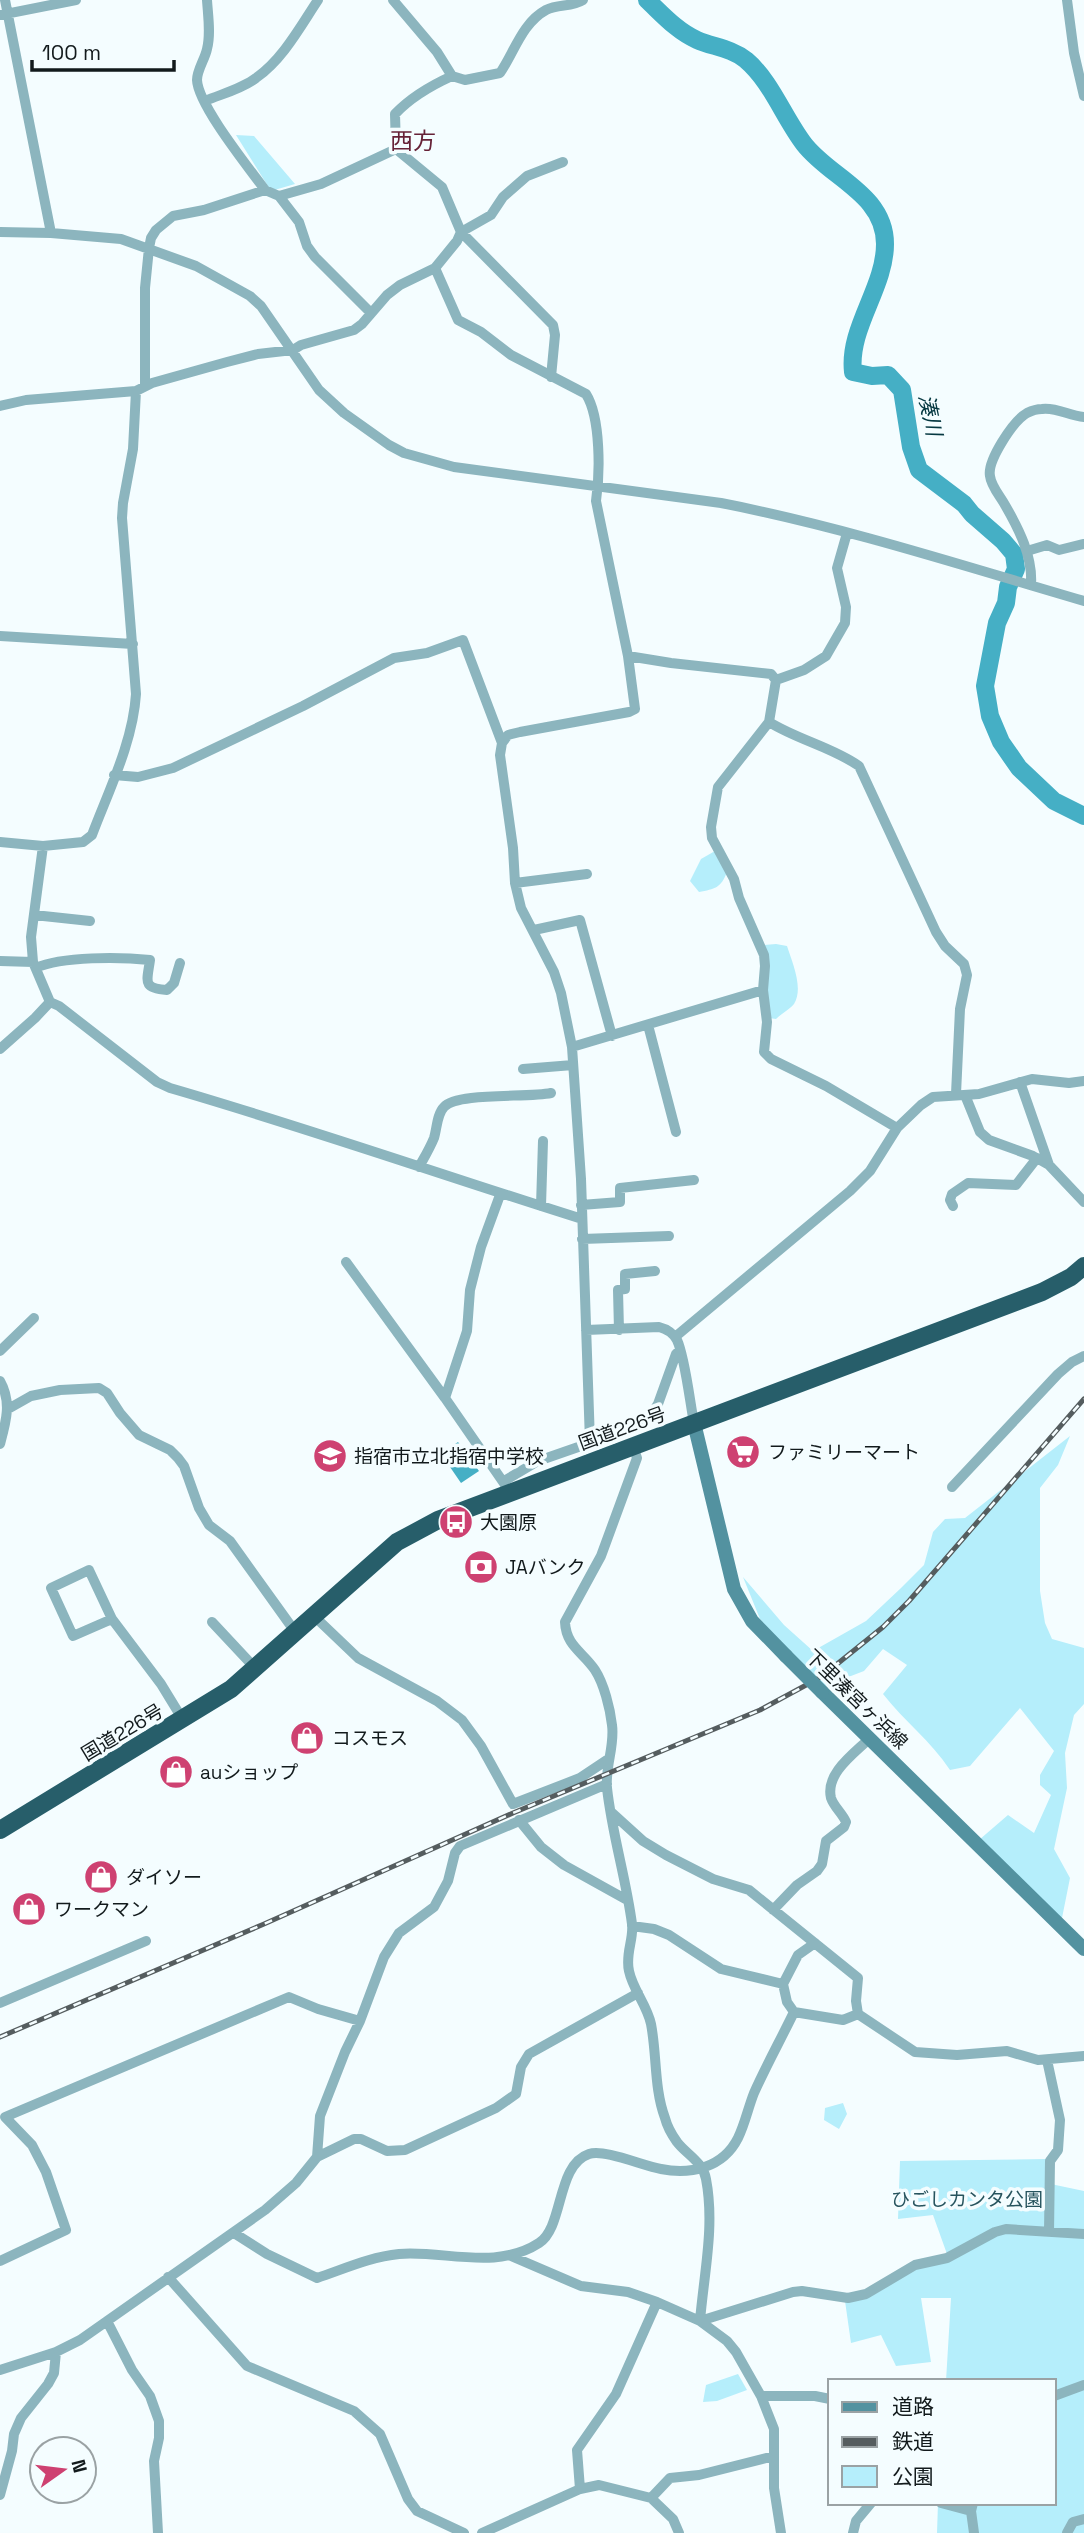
<svg xmlns="http://www.w3.org/2000/svg" width="1084" height="2533" viewBox="0 0 1084 2533" font-family="'Space Grotesk','Noto Sans JP',sans-serif">
	<style>
		.green { fill: #b5eefb }
		.water { fill: #45afc5 }
		.lines { fill: none; stroke-linecap: round; stroke-linejoin: round }
		.river { stroke: #45afc5; stroke-width: 18 }
		.street { stroke: #8cb5be; stroke-width: 10 }
		.secondary { stroke: #5392a0; stroke-width: 14 }
		.highway { stroke: #275e6a; stroke-width: 18 }
		.rail-casing { stroke: #555d5f; stroke-width: 5 }
		.rail { stroke: #f4fdff; stroke-width: 2.5; stroke-dasharray: 8; stroke-linecap: butt }
		.secondary-bridge { stroke: #5392a0; stroke-width: 14 }
		.labels { text-anchor: middle; stroke-width: 7; stroke-linejoin: round; paint-order: stroke }
		.street-label { font-size: 19px; fill: #121a1c; stroke: #f4fdff }
		.poi-label { font-size: 19px; fill: #121a1c; stroke: #f4fdff; text-anchor: start }
		.park-label { font-size: 19px; fill: #27545e; stroke: #f4fdff }
		.water-label { font-size: 21px; font-style: italic; fill: #053841; stroke: #f4fdff }
		.quarter-label { font-size: 23px; fill: #662237; stroke: #f4fdff }
	</style>
	<rect width="100%" height="100%" fill="#f4fdff"/>
	<path class="green" d="M236,135l18,1 41,48 -24,7z
		M715,851l12,21c-6,16 -12,17 -28,20l-9,-11 11,-22z
		M776,944l11,2c5,16 17,42 7,58 -4,5 -13,10 -18,15l-7,-1 -5,-73z
		M1070,1436l-12,29 -18,23v103l5,32 7,16 32,9v56l-10,11 -9,38 2,35 -13,61 16,29 -9,45 -82,-83 29,-25 26,18 17,-38 -11,-10v-10l14,-24 -34,-43 -50,58 -20,4c-19,-29 -46,-49 -67,-76l24,-29 -24,-16 -19,22 -47,18 -57,-70 -17,-42 41,48 29,26 53,-30 35,-33 23,-23 9,-33 12,-13 20,-1z
		M843,2103l4,11 -8,15 -15,-9 1,-12z
		M1046,2159v24l38,8v342h-147l1,-30h116v-122h-108l5,-83h-30l10,64 -35,4 -15,-31 -30,8 -6,-42 32,-8 33,-23 37,-16 -14,-39 -35,4 2,-58z
		M738,2374l9,16 -30,11 -14,1 3,-17z"/>
	<path class="water" d="M458,1442l21,29 -18,12 -20,-29z"/>
	<g class="lines">
		<path class="river" d="M647,0c16,15 30,31 50,40 16,7 34,8 49,20 25,21 38,58 58,84 26,34 81,50 81,100 0,44 -37,84 -32,128l19,4 16,-1 14,15 9,57 8,23 45,34 8,10 31,27 11,13 2,15 -8,18 -2,16 -9,20 -12,63 5,30 11,26 18,26 35,33 30,15"/>
		<path class="street" d="M5,0l46,233
			M207,0c1,16 4,34 0,49 -2,10 -10,21 -10,31 1,25 52,88 68,110
			M393,0l44,52 15,24 13,4 35,-7c14,-20 22,-50 46,-63 12,-6 26,-3 37,-10
			M1067,0l7,53 10,43
			M0,15l76,-15
			M452,76c-22,10 -41,21 -57,38l1,35 46,38 19,45 92,93 2,10 -4,42
			M205,101c16,-7 37,-12 51,-23 27,-19 44,-51 62,-78
			M279,196l42,-12 75,-35
			M0,232l51,1 70,6 75,27 54,30 11,10 58,84 25,23 45,32 15,8 50,14 267,36c123,24 243,63 363,98
			M435,268l23,52 23,12 30,23 75,39c15,24 14,80 10,107l32,155 7,53 -6,3 -109,20 -12,3 -6,8
			M145,386v-98l4,-40 2,-10 5,-8 17,-14 31,-6 61,-20 14,6 20,26 8,24 8,11 56,56
			M0,406l26,-6 110,-9 16,-8 75,-21 31,-8 35,-4 8,-5 53,-15 8,-6 25,-29 13,-10 35,-17 22,-27 4,-9 30,-17 12,-18 24,-21 36,-14
			M1027,551l20,-6 12,5 24,-6
			M1031,585c2,-28 -12,-56 -26,-80 -5,-9 -14,-19 -15,-29 -3,-15 23,-55 37,-63 4,-2 11,-4 15,-4 15,-2 27,7 42,8
			M0,636l133,8
			M628,656l43,7 100,11 5,6 -7,42c29,18 63,25 90,44l77,166 9,14 19,18 3,11 -7,34 -4,85
			M776,680l28,-10 22,-14 19,-33 1,-16 -9,-39 10,-35
			M769,722l-51,65 -7,40 1,11 22,41 5,19 25,57 1,11 -2,24 4,32 -3,30 7,7 55,27 71,42
			M114,775l24,2 35,-9 130,-62 91,-48 33,-5 36,-13 39,103 -2,12 13,93 2,35 6,25 33,64 7,21 11,54 9,132 9,263
			M0,842l43,4 40,-4 9,-7c17,-45 41,-93 44,-141l-14,-176 1,-15 10,-54 3,-58
			M43,846l-12,91 2,25 17,40 9,4 98,76 13,6c138,40 275,88 412,131
			M515,883l72,-9
			M34,915l56,6
			M534,930l46,-10 32,116
			M0,961l33,1
			M36,968c26,-12 85,-11 114,-8 -3,22 -8,28 17,30l7,-7 6,-20
			M648,1025l28,107
			M572,1047l191,-57
			M0,1049l35,-31 15,-16
			M523,1069l50,-4
			M1020,1082l29,83
			M965,1095l15,37 9,8 44,16 16,9 35,37
			M419,1167c5,-9 11,-19 15,-29 3,-10 3,-24 10,-31 13,-15 84,-9 107,-14
			M581,1205l39,-3v-14l74,-8
			M541,1206l2,-65
			M953,1206l-3,-6 2,-6 16,-11 48,2 21,-27
			M582,1239l87,-3
			M346,1262l99,136 65,94
			M586,1330l73,-3c8,2 14,6 18,13 8,17 13,63 17,83
			M619,1330l-1,-40 7,-1v-15l30,-3
			M675,1337l175,-146 20,-20 27,-43 24,-23 12,-8 46,-3 53,-15 37,4 15,-2
			M0,1351l34,-33
			M0,1381c12,21 6,41 0,63
			M445,1398l22,-67 3,-41 11,-43 19,-52
			M8,1409l23,-13 29,-6 39,-2 8,5 13,20 19,22 31,15 8,8 6,8 15,42 10,17 21,16 66,92
			M633,1446l4,12 -36,98 -36,66c1,24 18,30 30,48 9,14 15,38 17,55 3,21 -7,41 -5,63 5,46 19,90 25,136 2,15 -7,30 -3,47 4,19 18,34 22,53 6,31 3,65 14,94 2,8 7,17 12,24 9,12 26,20 29,37 9,47 -2,94 -6,142
			M504,1481l34,-20 92,-32 18,-9 10,-16 18,-50 4,-4
			M952,1487l106,-113 14,-12 12,-6
			M314,1616l44,42 79,43 25,19 19,26 32,58 67,-26 27,-18
			M112,1619l-39,17 -22,-48 38,-18 23,49 49,65 22,36
			M212,1622l44,47
			M611,1812l32,29 23,14 47,24 36,11 109,88 -2,23 2,13 57,38 42,3 50,-4 31,9 46,-4
			M519,1820l22,27 23,18 63,35
			M773,1910l24,-25 20,-14 5,-7 4,-23 18,-14 2,-5c-4,-9 -12,-15 -15,-24 -6,-25 24,-45 39,-60
			M632,1926l22,3 15,6 52,34 62,15 4,18 7,10 49,8 15,-6
			M783,1984l15,-29 17,-12
			M0,2003l146,-62
			M1047,2060l13,60 -2,30 -8,11 -1,71
			M317,2157l3,-41 25,-64 15,-31 24,-64 15,-24 35,-26 14,-26 7,-28 5,-7 147,-62
			M234,2233l33,21 50,24c27,-9 53,-21 82,-24 45,-4 97,17 140,-11 25,-16 17,-78 50,-89 16,-5 54,12 72,15 29,6 62,-1 77,-31 7,-14 10,-30 16,-45 12,-27 27,-54 40,-81
			M511,2256l70,30 47,6 29,10 43,19 27,20 9,11 25,44 13,33v59l7,45
			M0,2261l66,-31 -20,-58 -14,-27 -27,-28 284,-120 29,12 42,12
			M168,2277l79,89 107,45 26,23 28,65 9,12 47,22
			M107,2321l25,49 18,26 9,25v17l-5,23 4,72
			M700,2321l93,-29 9,-1 46,7 18,-4 49,-29 32,-7 48,-26 11,-3 78,5
			M0,2370l56,-18 24,-12 185,-130 31,-27 21,-26 37,-18h7l26,12 18,-1 91,-42 20,-14 5,-27 8,-13 109,-61
			M761,2396h54l15,3
			M1054,2396l30,-11
			M580,2489l-3,-39 39,-56 41,-92
			M0,2495l12,-44 2,-17 7,-16 27,-34 6,-11 2,-21
			M651,2498l19,-20 29,-3 75,-19
			M941,2503l30,8
			M973,2503l-2,8 3,22
			M482,2533l98,-44 19,-4 52,13 22,21 6,14
			M853,2533l3,-12 15,-18
			M1067,2533l6,-11 11,-3"/>
		<path class="secondary" d="M694,1423l40,166 18,32 34,35
			M822,1692l262,257"/>
		<path class="highway" d="M0,1830l231,-141 166,-147 41,-22 604,-228 29,-15 13,-11"/>
		<g class="rail-casing">
			<path id="rail" d="M0,2037l264,-113 249,-111 247,-103 61,-33 62,-50 26,-26 175,-202"/>
		</g>
		<use href="#rail" class="rail"/>
		<path class="secondary-bridge" d="M786,1656l36,36"/>
	</g>
	<defs>
		<g id="supermarket-disc" transform="scale(1.75)"><circle r="9.5" fill="#ce4171" stroke="#f4fdff"/><path d="M-6-5.5h2.5l.6 2H6L4.5 2H-2.5L-4.4-4H-6ZM-1.5 3.2a1.3 1.3 0 1 0 .1 0ZM3 3.2a1.3 1.3 0 1 0 .1 0Z" fill="#fff"/></g>
		<g id="school-disc" transform="scale(1.75)"><circle r="9.5" fill="#ce4171" stroke="#f4fdff"/><path d="M0-5L7-2L0 1L-7-2ZM-4 1L0 2.5L4 1V4Q0 6-4 4Z" fill="#fff"/></g>
		<g id="bus-disc" transform="scale(1.75)"><circle r="9.5" fill="#ce4171" stroke="#f4fdff"/><path d="M-5-6H5V4H4V6H2V4H-2V6H-4V4H-5ZM-3.5-4V0h7V-4ZM-3.5 1.2v1.5H-2V1.2ZM2 1.2v1.5H3.5V1.2Z" fill="#fff"/></g>
		<g id="bank-disc" transform="scale(1.75)"><circle r="9.5" fill="#ce4171" stroke="#f4fdff"/><path d="M-6-4H6V4H-6ZM0-2.3a2.3 2.3 0 1 0 0 4.6a2.3 2.3 0 1 0 0-4.6Z" fill="#fff"/></g>
		<g id="shop-disc" transform="scale(1.75)"><circle r="9.5" fill="#ce4171" stroke="#f4fdff"/><path d="M-5-2.5h2.3a2.7 3.5 0 0 1 5.4 0H5L5.5 6h-11ZM-1.5-2.5h3a1.5 2.3 0 0 0-3 0Z" fill="#fff"/></g>
	</defs>
	<g fill-rule="evenodd">
		<use href="#supermarket-disc" x="743" y="1452"/>
		<use href="#school-disc" x="330" y="1456"/>
		<use href="#bus-disc" x="456" y="1522"/>
		<use href="#bank-disc" x="481" y="1567"/>
		<use href="#shop-disc" x="307" y="1738"/>
		<use href="#shop-disc" x="176" y="1772"/>
		<use href="#shop-disc" x="101" y="1877"/>
		<use href="#shop-disc" x="29" y="1909"/>
	</g>
	<g class="labels">
		<g class="street-label">
			<text transform="translate(622 1428) rotate(-20)" y="7">国道226号</text>
			<text transform="translate(857 1699) rotate(44)" y="7">下里湊宮ヶ浜線</text>
			<text transform="translate(122 1732) rotate(-31)" y="7">国道226号</text>
		</g>
		<g class="poi-label">
			<text x="768" y="1459">ファミリーマート</text>
			<text x="354" y="1463">指宿市立北指宿中学校</text>
			<text x="480" y="1529">大園原</text>
			<text x="505" y="1574">JAバンク</text>
			<text x="332" y="1745">コスモス</text>
			<text x="200" y="1779">auショップ</text>
			<text x="126" y="1884">ダイソー</text>
			<text x="54" y="1916">ワークマン</text>
		</g>
		<g class="park-label">
			<text x="967" y="2206">ひごしカンタ公園</text>
		</g>
		<g class="water-label">
			<text transform="translate(930 415) rotate(78)" y="7">湊川</text>
		</g>
		<g class="quarter-label">
			<text x="413" y="149">西方</text>
		</g>
	</g>
	<rect x="828" y="2379" width="228" height="126" fill="#f4fdff" stroke="#9aa2a4" stroke-width="2"/>
	<rect x="842" y="2402" width="35" height="10" fill="#5392a0" stroke="#9aa2a4" stroke-width="2"/>
	<text x="892" y="2414" font-size="21" fill="#121a1c">道路</text>
	<rect x="842" y="2437" width="35" height="10" fill="#555d5f" stroke="#9aa2a4" stroke-width="2"/>
	<text x="892" y="2449" font-size="21" fill="#121a1c">鉄道</text>
	<rect x="842" y="2466" width="35" height="21" fill="#b5eefb" stroke="#9aa2a4" stroke-width="2"/>
	<text x="892" y="2484" font-size="21" fill="#121a1c">公園</text>
	<g transform="translate(63 2470) rotate(76)"><circle r="33" fill="#f4fdff" stroke="#9aa2a4" stroke-width="2"/>
	<path d="M0-5L12 26L0 18L-12 26Z" fill="#ce4171"/>
	<text y="-10" font-size="19" font-weight="bold" text-anchor="middle" fill="#121a1c">N</text>
	</g>
	<path d="M32 60v10h142v-10" fill="none" stroke="#121a1c" stroke-width="3.5"/>
	<text x="42" y="60" font-size="21" fill="#121a1c" stroke="#f4fdff" stroke-width="5" paint-order="stroke">100 m</text>
</svg>
